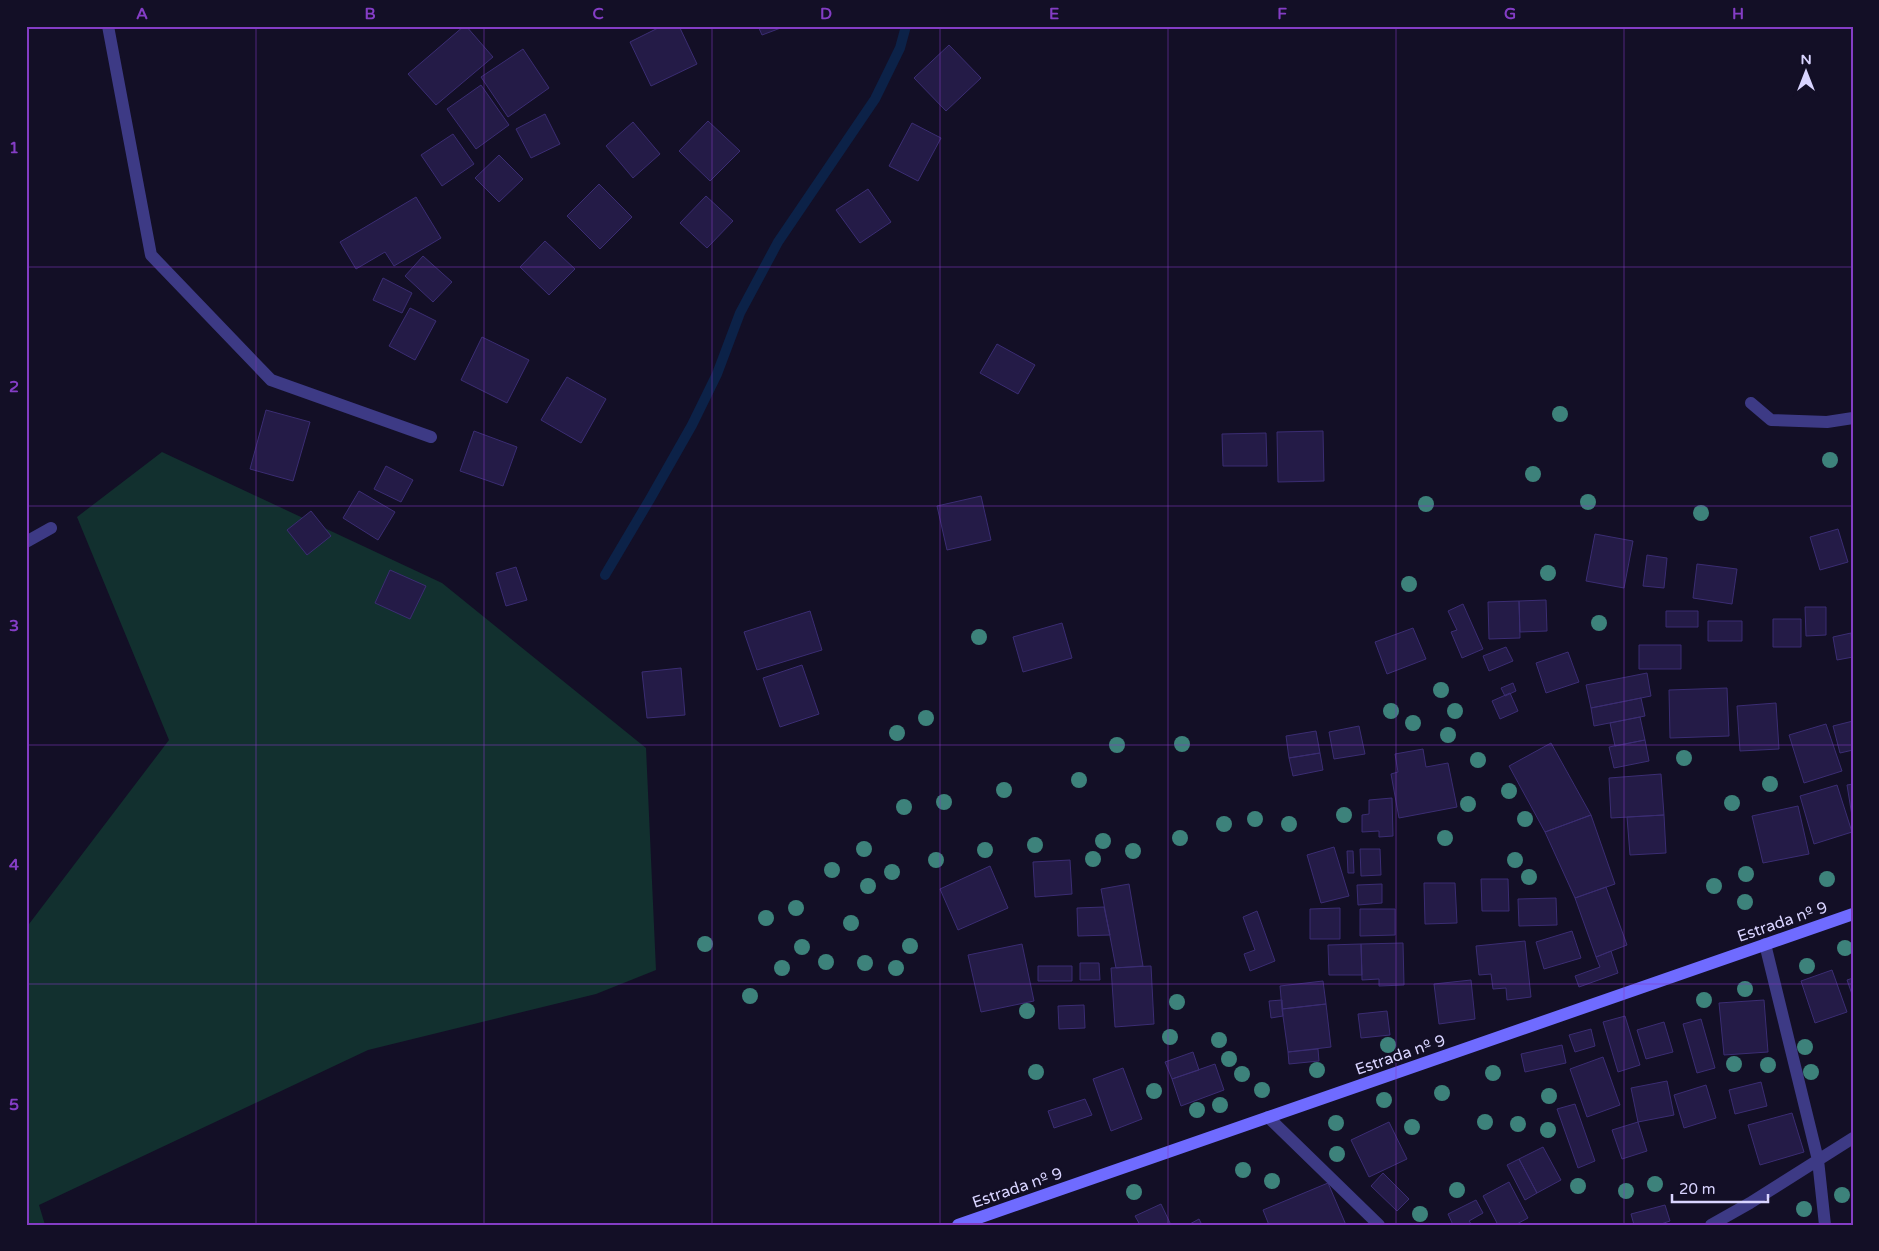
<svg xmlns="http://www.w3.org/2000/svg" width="1879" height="1251" viewBox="0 0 1879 1251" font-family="'Varela Round',sans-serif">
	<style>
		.green { fill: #12302f }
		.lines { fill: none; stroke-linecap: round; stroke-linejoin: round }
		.stream { stroke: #0c2248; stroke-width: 10 }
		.building { fill: #241b47; stroke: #3b2d73 }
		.lane { stroke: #3d3a85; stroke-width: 12 }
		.street { stroke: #3d3a85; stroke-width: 12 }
		.secondary { stroke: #6f6bff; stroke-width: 12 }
		.tree { fill: #3d827b }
		.grid { fill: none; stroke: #843dc5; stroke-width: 1; stroke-opacity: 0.55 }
		.labels { text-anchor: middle; stroke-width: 4; stroke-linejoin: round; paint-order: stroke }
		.street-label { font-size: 16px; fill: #d9d4ff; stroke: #130f26 }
		.neatline { fill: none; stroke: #843dc5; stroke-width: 2 }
		.grid-label { font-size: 16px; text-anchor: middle; font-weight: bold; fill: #843dc5 }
	</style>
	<rect width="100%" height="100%" fill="#130f26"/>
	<path class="green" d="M162,452l280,131 204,165 10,222 -60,24 -228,56 -329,155 6,20h-19v-297l143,-188 -92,-223z"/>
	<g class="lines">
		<path class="stream" d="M605,575l45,-76 42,-74 25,-51 23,-61 38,-71 97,-143 25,-51 6,-22"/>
	</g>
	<path class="building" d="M464,26h2l27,31 -57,48 -28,-31z
		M662,26h17l18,38 -46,22 -21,-44z
		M758,26h28l-24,9z
		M949,45l32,33 -35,33 -32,-33z
		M523,49l26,39 -41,29 -27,-40z
		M481,85l28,40 -33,24 -29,-40z
		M545,114l15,30 -29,14 -15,-29z
		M708,121l32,30 -30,30 -31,-30z
		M633,122l27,32 -27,24 -27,-32z
		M912,123l29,15 -23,43 -29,-15z
		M453,134l21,30 -32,22 -21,-31z
		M499,155l24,24 -24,23 -24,-24z
		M599,184l33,33 -32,32 -33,-33z
		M868,189l23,33 -31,21 -24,-33z
		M706,196l27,25 -26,27 -27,-25z
		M416,197l25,41 -47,28 -9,-14 -29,17 -16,-27z
		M545,241l30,28 -26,26 -29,-28z
		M423,256l29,26 -19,20 -28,-26z
		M383,278l29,15 -10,20 -29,-13z
		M410,308l26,13 -21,39 -26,-14z
		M482,337l47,23 -22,43 -46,-23z
		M997,344l38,21 -17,29 -38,-21z
		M567,377l39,22 -25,44 -40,-23z
		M266,410l44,12 -17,59 -43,-12z
		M474,431l43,16 -14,39 -43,-15z
		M1323,431l1,50 -46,1 -1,-50z
		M1266,433l1,33h-44l-1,-32z
		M386,466l27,14 -12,22 -27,-13z
		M359,491l36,21 -17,28 -35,-22z
		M981,496l10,44 -44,10 -10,-44z
		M311,511l20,25 -24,19 -20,-25z
		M1838,529l10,33 -28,8 -10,-33z
		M1595,534l38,7 -9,47 -38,-7z
		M1647,555l20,3 -3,30 -21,-2z
		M1697,564l40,5 -5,35 -39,-6z
		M516,567l11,33 -21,6 -10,-33z
		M390,570l36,16 -16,33 -35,-16z
		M1546,600l1,31 -27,1 -1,-31z
		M1519,601l1,37 -31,1 -1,-37z
		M1463,604l20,45 -21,9 -11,-26 6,-2 -9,-19z
		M1805,607h21v28l-20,1z
		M810,611l12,39 -65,20 -13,-38z
		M1666,611h32v16h-32z
		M1773,619h28v28h-28z
		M1708,621h34v20h-34z
		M1062,623l10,35 -49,14 -10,-35z
		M1413,628l13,31 -39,15 -12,-32z
		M1851,633l2,24 -16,3 -4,-23z
		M1639,645h42v24h-42z
		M1506,647l7,14 -24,10 -6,-15z
		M1568,652l11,30 -33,11 -10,-30z
		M802,665l17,49 -39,13 -17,-49z
		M681,668l4,47 -38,3 -5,-46z
		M1647,673l4,23 -60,12 -5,-23z
		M1513,683l3,8 -11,5 -4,-8z
		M1727,688l2,48 -59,2 -1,-48z
		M1510,693l8,18 -18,8 -8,-18z
		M1641,698l4,18 -51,10 -3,-18z
		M1776,703l3,46 -39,2 -3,-45z
		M1640,717l5,23 -30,6 -5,-23z
		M1853,721v29l-13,3 -7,-27z
		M1826,724l16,47 -38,12 -15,-48z
		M1359,726l6,28 -31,5 -5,-27z
		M1316,731l4,22 -31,5 -3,-22z
		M1645,740l4,21 -35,7 -5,-21z
		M1551,743l40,72 -46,17 -36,-66z
		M1423,749l3,18 22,-4 9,44 -58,11 -8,-44 7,-2 -3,-18z
		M1320,753l3,17 -30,6 -4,-18z
		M1661,774l3,41 -53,3 -2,-40z
		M1853,784v38l-6,-37z
		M1837,785l15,47 -38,12 -14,-48z
		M1392,798l1,38 -14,1v-6l-17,1v-17l7,-1v-14z
		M1798,806l11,48 -46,9 -11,-47z
		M1591,815l24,69 -40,14 -30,-66z
		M1664,815l2,38 -36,2 -3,-38z
		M1334,847l15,49 -28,7 -14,-48z
		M1360,849h20l1,26 -20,1z
		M1347,851h6l1,22h-6z
		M1070,860l2,34 -37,3 -2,-35z
		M990,866l18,42 -50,22 -18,-41z
		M1481,879h27l1,32h-27z
		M1424,883h31l2,40 -32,1z
		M1129,884l14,82 -27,2 -15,-79z
		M1382,884v19l-24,2 -1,-20z
		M1606,887l21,58 -31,12 -21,-59z
		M1556,898l1,27 -38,1 -1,-27z
		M1104,907l6,28 -32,1 -1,-28z
		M1340,908v31h-30v-30z
		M1360,909h35v26l-35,1z
		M1257,911l18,50 -25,10 -6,-17 11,-4 -12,-33z
		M1572,931l9,27 -37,11 -8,-27z
		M1525,941l6,56 -24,3 -1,-12 -13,1 -2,-15 -12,1 -3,-29z
		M1403,943l1,42 -25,1v-7l-17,1 -1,-36z
		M1022,944l12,57 -53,11 -13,-57z
		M1361,944l1,31h-33l-1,-30z
		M1611,951l7,22 -39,14 -4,-11 25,-9 -4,-10z
		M1080,963h19l1,17h-20z
		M1038,966h34v15h-34z
		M1151,966l3,58 -39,3 -4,-59z
		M1832,970l15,42 -32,11 -14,-42z
		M1853,978v19l-6,-17z
		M1471,980l4,39 -36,5 -5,-40z
		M1323,981l3,23 -44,5 -2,-23z
		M1282,1000l1,16 -12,2 -2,-17z
		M1764,1000l4,52 -44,3 -5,-52z
		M1326,1004l5,43 -43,5 -6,-43z
		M1084,1005l1,23 -26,1 -1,-23z
		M1387,1011l3,24 -29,3 -3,-24z
		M1625,1016l15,49 -22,7 -15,-50z
		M1701,1019l14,49 -18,5 -14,-49z
		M1664,1022l9,30 -27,7 -9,-29z
		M1591,1029l4,17 -20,6 -6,-17z
		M1562,1045l4,18 -41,9 -4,-18z
		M1318,1049l1,12 -30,3 -1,-12z
		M1193,1052l6,18 -27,9 -7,-17z
		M1603,1057l17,48 -33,12 -17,-48z
		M1215,1064l9,26 -43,16 -9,-27z
		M1123,1068l19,51 -31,12 -18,-52z
		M1667,1081l7,34 -36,7 -7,-34z
		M1761,1082l6,24 -32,8 -6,-24z
		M1706,1085l10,33 -32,10 -10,-33z
		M1085,1099l7,16 -38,13 -6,-17z
		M1575,1104l20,57 -17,7 -21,-59z
		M1792,1113l12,39 -44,13 -12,-40z
		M1389,1122l18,37 -38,18 -18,-37z
		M1638,1122l9,29 -25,8 -10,-29z
		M1543,1147l18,33 -24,13 -18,-34z
		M1519,1159l18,34 -12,7 -18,-35z
		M1383,1173l26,26 -12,12 -26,-25z
		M1509,1182l19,36 -13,7h-17l-15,-29z
		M1328,1183l18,42h-77l-6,-15z
		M1476,1200l7,13 -14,8 3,4h-19l-5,-11z
		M1161,1204l10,21h-31l-5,-9z
		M1665,1205l5,16 -12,4h-24l-3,-11z
		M1199,1219l3,6h-14z"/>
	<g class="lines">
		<path class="lane" d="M1751,403l20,17 56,2 26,-4
			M1765,944l53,216 7,65
			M1268,1117l111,108
			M1711,1225l39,-22 103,-65"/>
		<path class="street" d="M108,26l43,229 120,125 160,57
			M26,542l25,-14"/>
		<path class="secondary" d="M958,1225l895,-311"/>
	</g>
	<g class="tree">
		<circle cx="1560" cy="414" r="8"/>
		<circle cx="1830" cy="460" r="8"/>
		<circle cx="1533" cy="474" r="8"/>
		<circle cx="1588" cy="502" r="8"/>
		<circle cx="1426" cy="504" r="8"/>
		<circle cx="1701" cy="513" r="8"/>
		<circle cx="1548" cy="573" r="8"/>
		<circle cx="1409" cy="584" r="8"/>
		<circle cx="1599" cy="623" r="8"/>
		<circle cx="979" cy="637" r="8"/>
		<circle cx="1441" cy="690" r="8"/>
		<circle cx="1391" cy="711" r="8"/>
		<circle cx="1455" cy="711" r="8"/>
		<circle cx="926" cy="718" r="8"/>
		<circle cx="1413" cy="723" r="8"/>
		<circle cx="897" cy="733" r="8"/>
		<circle cx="1448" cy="735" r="8"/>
		<circle cx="1182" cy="744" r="8"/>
		<circle cx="1117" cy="745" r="8"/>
		<circle cx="1684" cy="758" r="8"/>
		<circle cx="1478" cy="760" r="8"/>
		<circle cx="1079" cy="780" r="8"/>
		<circle cx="1770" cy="784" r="8"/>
		<circle cx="1004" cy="790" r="8"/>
		<circle cx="1509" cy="791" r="8"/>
		<circle cx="944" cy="802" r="8"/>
		<circle cx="1732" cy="803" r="8"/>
		<circle cx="1468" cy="804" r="8"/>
		<circle cx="904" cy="807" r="8"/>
		<circle cx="1344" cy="815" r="8"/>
		<circle cx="1255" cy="819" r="8"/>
		<circle cx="1525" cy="819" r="8"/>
		<circle cx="1224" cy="824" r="8"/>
		<circle cx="1289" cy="824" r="8"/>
		<circle cx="1180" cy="838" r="8"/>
		<circle cx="1445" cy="838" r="8"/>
		<circle cx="1103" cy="841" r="8"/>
		<circle cx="1035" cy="845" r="8"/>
		<circle cx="864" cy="849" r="8"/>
		<circle cx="985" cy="850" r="8"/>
		<circle cx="1133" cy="851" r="8"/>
		<circle cx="1093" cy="859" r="8"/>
		<circle cx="936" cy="860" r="8"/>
		<circle cx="1515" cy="860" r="8"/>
		<circle cx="832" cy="870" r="8"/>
		<circle cx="892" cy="872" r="8"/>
		<circle cx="1746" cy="874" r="8"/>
		<circle cx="1529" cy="877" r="8"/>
		<circle cx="1827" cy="879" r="8"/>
		<circle cx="868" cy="886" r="8"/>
		<circle cx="1714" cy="886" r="8"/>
		<circle cx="1745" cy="902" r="8"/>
		<circle cx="796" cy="908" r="8"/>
		<circle cx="766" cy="918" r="8"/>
		<circle cx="851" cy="923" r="8"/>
		<circle cx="705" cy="944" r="8"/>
		<circle cx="910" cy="946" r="8"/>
		<circle cx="802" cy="947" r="8"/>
		<circle cx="1845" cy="948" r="8"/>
		<circle cx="826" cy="962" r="8"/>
		<circle cx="865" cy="963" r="8"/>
		<circle cx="1807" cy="966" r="8"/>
		<circle cx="782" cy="968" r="8"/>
		<circle cx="896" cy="968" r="8"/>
		<circle cx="1745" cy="989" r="8"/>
		<circle cx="750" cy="996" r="8"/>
		<circle cx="1704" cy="1000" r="8"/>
		<circle cx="1177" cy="1002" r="8"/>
		<circle cx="1027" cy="1011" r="8"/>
		<circle cx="1170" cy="1037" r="8"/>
		<circle cx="1219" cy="1040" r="8"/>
		<circle cx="1388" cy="1045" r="8"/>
		<circle cx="1805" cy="1047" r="8"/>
		<circle cx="1229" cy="1059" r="8"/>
		<circle cx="1734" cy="1064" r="8"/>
		<circle cx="1768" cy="1065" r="8"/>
		<circle cx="1317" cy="1070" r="8"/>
		<circle cx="1036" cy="1072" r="8"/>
		<circle cx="1811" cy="1072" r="8"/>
		<circle cx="1493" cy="1073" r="8"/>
		<circle cx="1242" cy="1074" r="8"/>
		<circle cx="1262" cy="1090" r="8"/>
		<circle cx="1154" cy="1091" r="8"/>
		<circle cx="1442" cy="1093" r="8"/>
		<circle cx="1549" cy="1096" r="8"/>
		<circle cx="1384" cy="1100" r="8"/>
		<circle cx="1220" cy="1105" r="8"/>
		<circle cx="1197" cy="1110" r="8"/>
		<circle cx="1485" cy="1122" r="8"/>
		<circle cx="1336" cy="1123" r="8"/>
		<circle cx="1518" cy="1124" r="8"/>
		<circle cx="1412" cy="1127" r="8"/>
		<circle cx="1548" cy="1130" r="8"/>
		<circle cx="1337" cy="1154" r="8"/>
		<circle cx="1243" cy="1170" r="8"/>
		<circle cx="1272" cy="1181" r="8"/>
		<circle cx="1655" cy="1184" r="8"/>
		<circle cx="1578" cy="1186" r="8"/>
		<circle cx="1457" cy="1190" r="8"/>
		<circle cx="1626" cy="1191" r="8"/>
		<circle cx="1134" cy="1192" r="8"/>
		<circle cx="1842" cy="1195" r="8"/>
		<circle cx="1804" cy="1209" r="8"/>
		<circle cx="1420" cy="1214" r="8"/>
	</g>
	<path class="grid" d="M256,26v1199M484,26v1199M712,26v1199M940,26v1199M1168,26v1199M1396,26v1199M1624,26v1199M26,267h1827M26,506h1827M26,745h1827M26,984h1827"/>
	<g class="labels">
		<g class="street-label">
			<text transform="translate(1782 921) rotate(-19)" y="6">Estrada nº 9</text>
			<text transform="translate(1400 1054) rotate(-19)" y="6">Estrada nº 9</text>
			<text transform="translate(1017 1187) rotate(-19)" y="6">Estrada nº 9</text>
		</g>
	</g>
	<rect width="1879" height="1251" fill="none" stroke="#130f26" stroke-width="55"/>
	<g transform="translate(1806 72)" stroke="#130f26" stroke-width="4" paint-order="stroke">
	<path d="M0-4L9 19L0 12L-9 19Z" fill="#d9d4ff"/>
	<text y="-8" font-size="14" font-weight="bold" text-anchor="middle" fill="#d9d4ff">N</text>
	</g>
	<path d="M1672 1194v8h96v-8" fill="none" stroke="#d9d4ff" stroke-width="2.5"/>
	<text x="1679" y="1194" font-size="15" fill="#d9d4ff" stroke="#130f26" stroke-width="4" paint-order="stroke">20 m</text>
	<rect x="28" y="28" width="1824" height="1196" class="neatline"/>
	<g class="grid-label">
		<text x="142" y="19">A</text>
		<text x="370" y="19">B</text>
		<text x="598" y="19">C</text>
		<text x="826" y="19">D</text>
		<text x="1054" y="19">E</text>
		<text x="1282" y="19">F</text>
		<text x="1510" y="19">G</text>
		<text x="1738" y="19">H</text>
		<text x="14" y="153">1</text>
		<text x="14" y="392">2</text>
		<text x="14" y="631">3</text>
		<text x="14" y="870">4</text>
		<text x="14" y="1110">5</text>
	</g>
</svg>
